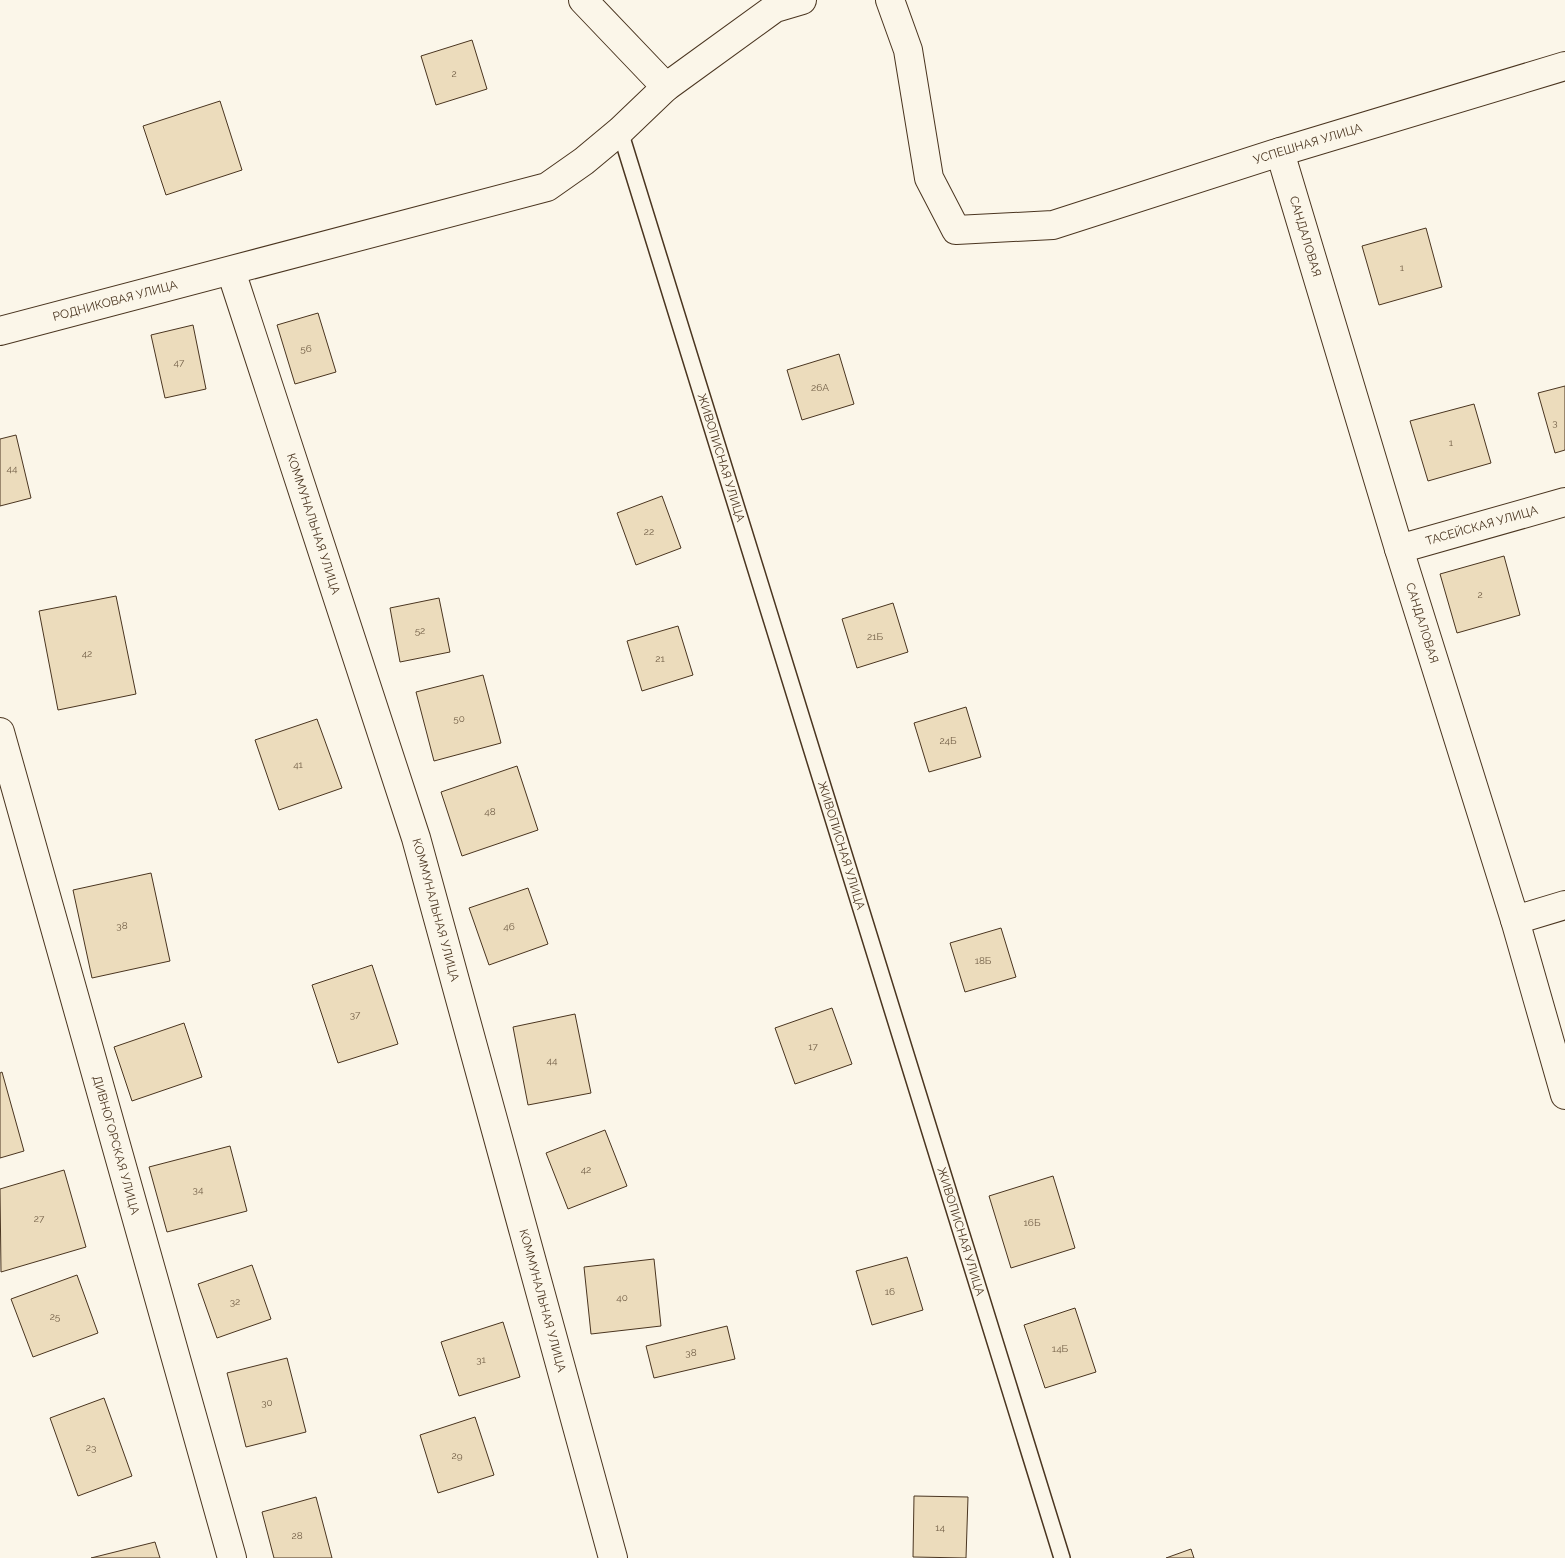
<svg xmlns="http://www.w3.org/2000/svg" width="1565" height="1558" viewBox="0 0 1565 1558" font-family="Raleway,sans-serif">
	<style>
		.building { fill: #ecdcbc; stroke: #4a3520 }
		.lines { fill: none; stroke-linecap: round; stroke-linejoin: round }
		.service-casing { stroke: #4a3520; stroke-width: 18 }
		.minor-casing { stroke: #4a3520; stroke-width: 30 }
		.service { stroke: #fbf6e9; stroke-width: 15 }
		.minor { stroke: #fbf6e9; stroke-width: 28 }
		.labels { text-anchor: middle; stroke-width: 4; stroke-linejoin: round; paint-order: stroke }
		.number-label { font-size: 10px; fill: #725f47 }
		.street-label { font-size: 12px; fill: #4a3520; stroke: #fbf6e9 }
	</style>
	<rect width="100%" height="100%" fill="#fbf6e9"/>
	<path class="building" d="M472,40l15,49 -51,16 -15,-49z
		M220,101l22,69 -76,25 -23,-69z
		M1426,228l16,59 -63,18 -17,-59z
		M318,313l18,59 -41,12 -18,-59z
		M193,325l13,64 -41,9 -14,-63z
		M839,354l15,50 -52,16 -15,-50z
		M1565,386v64l-10,3 -17,-60z
		M1474,404l17,59 -63,18 -18,-60z
		M16,435l15,63 -31,8v-67z
		M662,496l19,52 -45,17 -19,-52z
		M1504,556l16,59 -63,18 -17,-59z
		M116,596l20,98 -78,16 -19,-99z
		M439,598l11,54 -50,10 -10,-54z
		M893,603l15,49 -51,16 -15,-49z
		M678,626l15,49 -51,16 -15,-50z
		M483,675l18,68 -67,18 -18,-69z
		M966,707l15,50 -52,15 -15,-49z
		M317,719l25,69 -63,22 -24,-70z
		M517,766l21,64 -76,26 -21,-64z
		M151,873l19,88 -78,17 -19,-88z
		M528,888l20,56 -59,21 -20,-57z
		M1001,928l15,49 -51,15 -15,-49z
		M372,965l26,79 -60,19 -26,-78z
		M832,1008l20,56 -57,20 -20,-56z
		M575,1014l16,79 -63,12 -15,-78z
		M184,1023l18,54 -70,24 -18,-54z
		M2,1072l22,79 -24,7v-85z
		M605,1130l22,56 -59,23 -22,-56z
		M230,1146l17,65 -80,21 -18,-65z
		M64,1170l22,77 -85,25 -1,-83z
		M1053,1176l22,72 -64,20 -22,-72z
		M907,1257l16,53 -51,15 -16,-54z
		M654,1259l7,67 -70,8 -7,-67z
		M252,1265l19,54 -54,19 -19,-54z
		M77,1275l21,58 -65,24 -22,-58z
		M1075,1308l21,64 -51,16 -21,-63z
		M503,1322l17,55 -61,19 -18,-54z
		M727,1326l8,33 -81,19 -8,-32z
		M287,1358l19,74 -60,15 -19,-74z
		M104,1398l28,78 -54,20 -28,-78z
		M475,1417l19,58 -56,18 -18,-58z
		M914,1496l54,1 -2,61 -53,-1z
		M316,1497l16,61h-58l-12,-46z
		M155,1542l5,16h-69z
		M1191,1549l3,9h-28z"/>
	<g class="lines">
		<g class="service-casing">
			<g id="service">
				<path id="s1" d="M620,131l442,1427"/>
			</g>
		</g>
		<g class="minor-casing">
			<g id="minor">
				<path d="M583,0l83,87"/>
				<path id="s2" d="M890,0l18,50 21,128 27,52 97,-5 227,-73 285,-86"/>
				<path id="s3" d="M1280,152l119,397 116,371 50,175"/>
				<path id="s4" d="M231,271l185,567 197,720"/>
				<path id="s5" d="M0,331l547,-144 37,-26 36,-30 46,-44 109,-79 27,-8"/>
				<path id="s6" d="M1399,549l166,-47"/>
				<path id="s7" d="M0,732l232,826"/>
				<path d="M1515,920l50,-15"/>
			</g>
		</g>
		<use href="#service" class="service"/>
		<use href="#minor" class="minor"/>
	</g>
	<g class="labels">
		<g class="number-label">
			<text x="454" y="77">2</text>
			<text x="1402" y="271">1</text>
			<text x="306" y="352">56</text>
			<text x="179" y="366">47</text>
			<text x="820" y="391">26А</text>
			<text x="1555" y="426">3</text>
			<text x="1451" y="446">1</text>
			<text x="12" y="472">44</text>
			<text x="649" y="535">22</text>
			<text x="1480" y="598">2</text>
			<text x="420" y="634">52</text>
			<text x="875" y="640">21Б</text>
			<text x="87" y="657">42</text>
			<text x="660" y="662">21</text>
			<text x="459" y="722">50</text>
			<text x="948" y="744">24Б</text>
			<text x="298" y="768">41</text>
			<text x="490" y="815">48</text>
			<text x="122" y="929">38</text>
			<text x="509" y="930">46</text>
			<text x="983" y="964">18Б</text>
			<text x="355" y="1018">37</text>
			<text x="813" y="1050">17</text>
			<text x="552" y="1064">44</text>
			<text x="586" y="1173">42</text>
			<text x="198" y="1193">34</text>
			<text x="39" y="1222">27</text>
			<text x="1032" y="1226">16Б</text>
			<text x="890" y="1295">16</text>
			<text x="622" y="1301">40</text>
			<text x="235" y="1305">32</text>
			<text x="55" y="1320">25</text>
			<text x="1060" y="1352">14Б</text>
			<text x="691" y="1356">38</text>
			<text x="481" y="1363">31</text>
			<text x="267" y="1406">30</text>
			<text x="91" y="1451">23</text>
			<text x="457" y="1459">29</text>
			<text x="940" y="1531">14</text>
			<text x="297" y="1539">28</text>
		</g>
		<g class="street-label">
			<text dy="4" stroke="none"><textPath href="#s2" startOffset="606">УСПЕШНАЯ УЛИЦА</textPath></text>
			<text dy="4" stroke="none"><textPath href="#s3" startOffset="88">САНДАЛОВАЯ</textPath></text>
			<text dy="4" stroke="none"><textPath href="#s5" startOffset="119">РОДНИКОВАЯ УЛИЦА</textPath></text>
			<text dy="4" stroke="none"><textPath href="#s1" startOffset="342">ЖИВОПИСНАЯ УЛИЦА</textPath></text>
			<text dy="4" stroke="none"><textPath href="#s4" startOffset="266">КОММУНАЛЬНАЯ УЛИЦА</textPath></text>
			<text dy="4" stroke="none"><textPath href="#s6" startOffset="86">ТАСЕЙСКАЯ УЛИЦА</textPath></text>
			<text dy="4" stroke="none"><textPath href="#s3" startOffset="492">САНДАЛОВАЯ</textPath></text>
			<text dy="4" stroke="none"><textPath href="#s1" startOffset="748">ЖИВОПИСНАЯ УЛИЦА</textPath></text>
			<text dy="4" stroke="none"><textPath href="#s4" startOffset="671">КОММУНАЛЬНАЯ УЛИЦА</textPath></text>
			<text dy="4" stroke="none"><textPath href="#s7" startOffset="429">ДИВНОГОРСКАЯ УЛИЦА</textPath></text>
			<text dy="4" stroke="none"><textPath href="#s1" startOffset="1152">ЖИВОПИСНАЯ УЛИЦА</textPath></text>
			<text dy="4" stroke="none"><textPath href="#s4" startOffset="1076">КОММУНАЛЬНАЯ УЛИЦА</textPath></text>
		</g>
	</g>
</svg>
